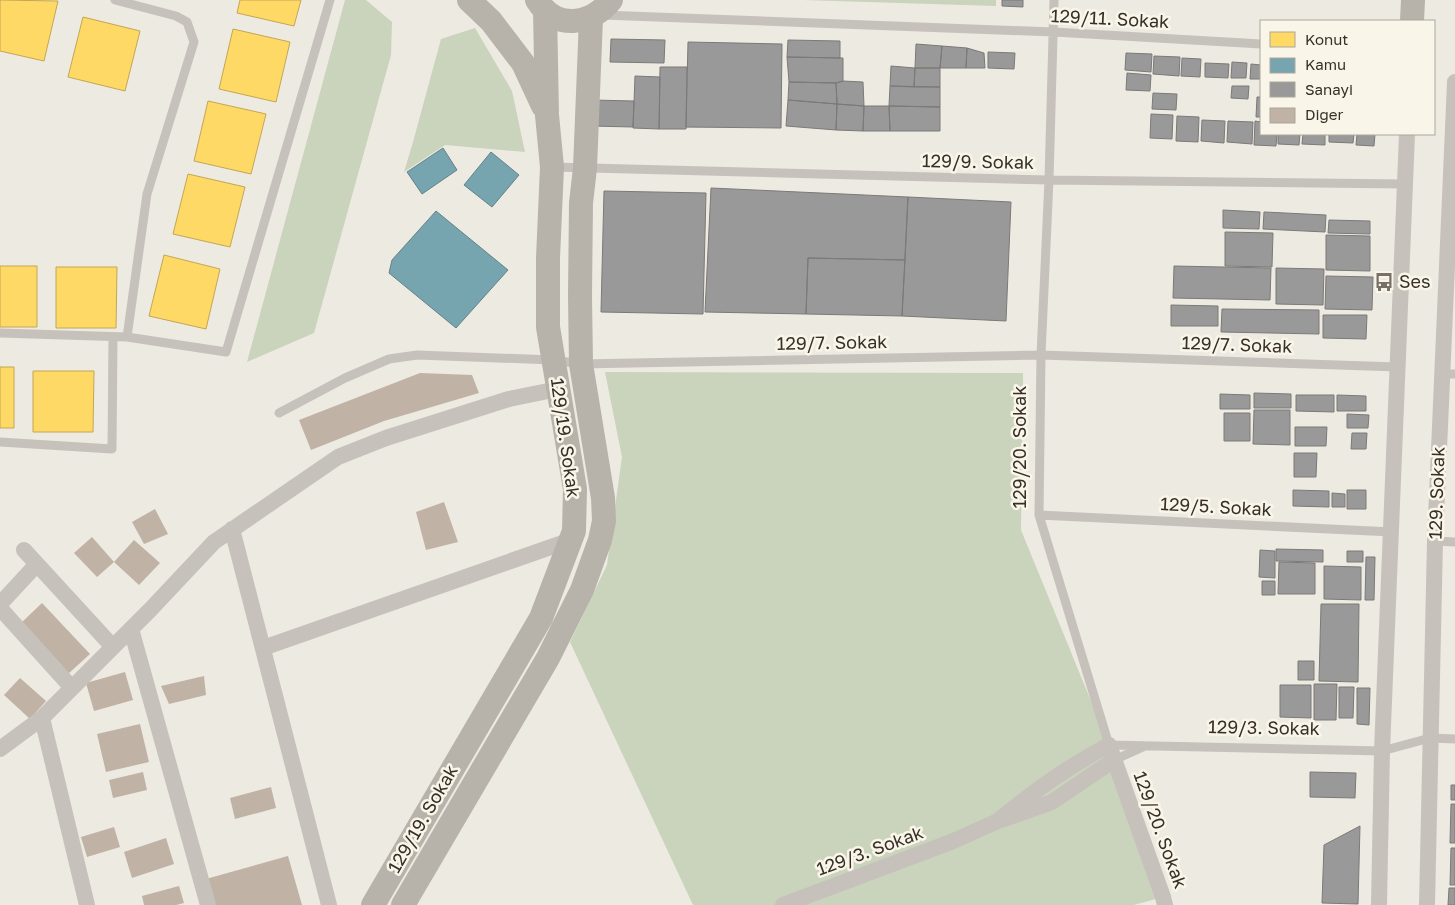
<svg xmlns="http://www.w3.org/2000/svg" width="1455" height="905" viewBox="0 0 1455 905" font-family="'Golos Text',sans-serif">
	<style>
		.green { fill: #cad3bc }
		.homes { fill: #ffd966; stroke: #c3a654 }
		.public { fill: #76a5af; stroke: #638287 }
		.industry { fill: #999; stroke: #7c7a77 }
		.building { fill: #c0b2a4 }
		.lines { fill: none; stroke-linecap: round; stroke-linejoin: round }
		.lane { stroke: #c6c2bb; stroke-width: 9 }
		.street { stroke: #c6c2bb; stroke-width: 16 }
		.secondary { stroke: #b7b3ab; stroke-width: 24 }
		.labels { text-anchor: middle; stroke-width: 5; stroke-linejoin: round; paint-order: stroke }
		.street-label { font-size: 18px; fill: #373029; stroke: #f9f6e9 }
		.poi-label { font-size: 18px; fill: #373029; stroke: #f9f6e9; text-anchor: start }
	</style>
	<rect width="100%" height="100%" fill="#edeae2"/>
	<path class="green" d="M345,0h21l26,22 -1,33 -77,278 -67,29z
		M803,0h193v6z
		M475,28l37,63 13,61 -80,-7 -41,27 9,-30 28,-103z
		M605,372l418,1 -2,157 88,215 54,152 -29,8h-441l-123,-263 37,-77 15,-108z"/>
	<path class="homes" d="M0,0l58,1 -14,60 -44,-10z
		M240,0h61l-7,26 -57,-13z
		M83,17l57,14 -15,60 -57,-14z
		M233,29l57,13 -14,60 -57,-13z
		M208,101l58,13 -15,60 -57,-13z
		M188,174l57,13 -15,60 -57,-13z
		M164,255l56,14 -14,60 -57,-13z
		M0,266h37v61h-37z
		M56,267h61l-1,61h-60z
		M0,367h14v61h-14z
		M33,371h61l-1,61h-60z"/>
	<path class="public" d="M443,148l14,22 -35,24 -15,-22z
		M491,152l28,23 -27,32 -28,-22z
		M436,211l72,59 -52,58 -67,-55 3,-13z"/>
	<path class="industry" d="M1002,0h21v7l-21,-1z
		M611,39l54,1 -1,23 -54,-1z
		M788,40l52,1v17l-53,-1z
		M688,42l94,2 -1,84 -95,-1z
		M916,44l26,2 -2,22h-25z
		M942,46l25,2 -1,20h-26z
		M967,48l17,5 1,15h-19z
		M988,52l27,1 -1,16 -26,-1z
		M1126,53l26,1 -1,18 -26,-2z
		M1154,56l26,1 -1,19 -26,-2z
		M787,57l56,1v23l-7,2 -47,-1z
		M1182,58l19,1 -1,18 -19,-1z
		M1232,62l15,1 -1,15h-15z
		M1205,63l24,1 -1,14 -23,-1z
		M1251,64l10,1v14h-11z
		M891,66l24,2 -1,19 -24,-1z
		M660,67h27l-1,62h-27z
		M915,68h25v19h-26z
		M1127,73l24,2 -1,16 -24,-1z
		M635,76l25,1 -1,52 -26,-1z
		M843,81l20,1 1,24 -27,-2 -1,-21z
		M789,82l47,1 1,21 -49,-4z
		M890,86l50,1v20l-51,-1z
		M1232,86h17l-1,13 -17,-1z
		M1153,93l24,1 -1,16 -24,-1z
		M1257,97h4v20h-5z
		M592,100l42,1 -1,26 -42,-1z
		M788,100l49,4 -1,26 -50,-4z
		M837,104l27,2 -1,25 -27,-1z
		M864,106h25l1,25h-27z
		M889,106l51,1v24h-50z
		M1151,114l22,1 -1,24 -22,-1z
		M1177,116l22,1 -1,25 -22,-1z
		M1202,120l23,1 -1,22 -23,-2z
		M1228,121l25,1 -1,22 -25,-2z
		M1255,121l6,1v12h16l-1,12 -22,-1z
		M1278,134h22l-1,11 -21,-1z
		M1303,134h22v11l-23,-1z
		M1329,134h25l-1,9 -24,-1z
		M1357,134h18l-1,12 -18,-1z
		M711,188l197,9 -3,63 -97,-2 -2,56 -101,-2z
		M604,191l102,2 -3,121 -102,-2z
		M908,197l103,5 -5,119 -104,-5z
		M1223,210l37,2 -1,17 -36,-1z
		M1264,212l62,3 -1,17 -62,-3z
		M1329,220l41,1v13l-42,-1z
		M1225,232l48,1 -1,34 -47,-1z
		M1326,235l44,1v35l-44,-1z
		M808,258l97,2 -3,56 -96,-2z
		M1174,266l97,2 -1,32 -97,-2z
		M1276,268l48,1 -1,36 -47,-1z
		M1326,276l47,1 -1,33 -47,-1z
		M1171,305l47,1v20h-47z
		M1222,309l97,1v24l-98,-2z
		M1323,315h44l-1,24 -43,-1z
		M1254,393l37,1v14h-37z
		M1220,394l30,1v14h-30z
		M1296,395h38v17l-38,-1z
		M1337,395l29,1v15h-29z
		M1254,410h36v35l-37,-1z
		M1224,413h26v28h-26z
		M1347,414l22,1 -1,13h-21z
		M1295,427h32l-1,19h-31z
		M1352,433h15l-1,16h-15z
		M1294,453h23l-1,24h-22z
		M1293,490l36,1v16l-36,-1z
		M1347,490h19v19h-19z
		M1332,493l13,1v13h-13z
		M1276,549l47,1v12l-47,-1z
		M1260,550l15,1v27l-16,-1z
		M1347,551h16v11h-16z
		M1366,557h9l-1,43h-9z
		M1279,562l36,1v31h-37z
		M1324,566l37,1v33l-37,-1z
		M1262,581h13v14h-13z
		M1321,604h38l-1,78 -39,-1z
		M1298,661h16v19h-16z
		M1314,684h23l-1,36h-22z
		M1280,685h31v33l-31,-1z
		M1339,687h15l-1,31h-14z
		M1357,688h13l-1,37 -12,-1z
		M1310,772l46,1 -1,25 -45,-1z
		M1451,785h4v15h-4z
		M1451,804h4v39h-5z
		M1360,826l-2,78 -36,-1 2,-58z
		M1451,848h4v37h-5z
		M1449,888h6v17h-7z"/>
	<path class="building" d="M420,373l52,2 7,18 -95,28 -73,29 -12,-30z
		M444,502l14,40 -32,8 -10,-38z
		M155,509l13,25 -24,10 -12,-22z
		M92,537l22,25 -17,15 -23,-24z
		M134,540l26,23 -21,22 -25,-23z
		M42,603l48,51 -22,20 -48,-50z
		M125,672l8,28 -39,11 -8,-28z
		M204,676l2,19 -37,9 -8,-18z
		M20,678l26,23 -16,18 -26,-24z
		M140,724l9,38 -43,10 -9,-38z
		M143,772l4,18 -34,8 -4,-18z
		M271,787l5,21 -41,11 -5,-21z
		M114,827l6,20 -33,10 -6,-20z
		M166,838l8,26 -42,14 -8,-26z
		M288,856l14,49h-89l-7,-26z
		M179,886l5,17 -8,2h-32l-2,-9z"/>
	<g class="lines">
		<path class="lane" d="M1054,0l-5,180 -8,175 -2,160 70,230 273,6 48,-13 25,1
			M602,15l452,17 207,12
			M552,167l497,13 356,4
			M0,333l127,4 20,-143 47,-152 -7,-20 -11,-6 -61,-16
			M127,337l99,15 104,-352
			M1441,374h14
			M279,413l66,-35 44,-19 28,-4 136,5 28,4 460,-9 357,12
			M0,442l112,7 1,-112
			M1039,515l353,17
			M1435,541l20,1
			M1114,760l29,-13"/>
		<path class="street" d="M232,529l97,376
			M24,550l89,97
			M0,604l37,-40
			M0,608l72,80
			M131,629l77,276
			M263,648l308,-108
			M42,718l45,187
			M0,749l42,-31 108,-108 64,-68 124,-85 48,-19 123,-39 49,-10
			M1114,760l-62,42 -54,19c34,-29 71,-55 111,-76l54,152 2,8
			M783,905l168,-63 47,-21
			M1379,905l3,-154 25,-617
			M1427,905l8,-364 20,-459"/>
		<path class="secondary" d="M469,0l22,21 32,42 20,43
			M537,0c19,31 54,25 74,0
			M1412,21l1,-21
			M373,905l168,-287 33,-87 1,-42 -27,-162v-69l4,-91 -5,-52 -2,-105
			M403,905l145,-247 34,-68 18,-50 4,-19 -1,-23 -22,-134 -1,-68 1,-93 4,-35 6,-150"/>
	</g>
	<defs>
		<g id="bus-bare" transform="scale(1.5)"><path d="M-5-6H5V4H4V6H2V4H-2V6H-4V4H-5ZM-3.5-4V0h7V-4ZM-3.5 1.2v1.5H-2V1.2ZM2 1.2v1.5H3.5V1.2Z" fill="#77716a" stroke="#f9f6e9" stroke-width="2.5" paint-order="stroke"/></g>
	</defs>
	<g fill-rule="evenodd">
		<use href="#bus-bare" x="1384" y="282"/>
	</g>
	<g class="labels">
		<g class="street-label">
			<text transform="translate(1110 19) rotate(3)" y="6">129/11. Sokak</text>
			<text transform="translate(978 162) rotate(1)" y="6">129/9. Sokak</text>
			<text transform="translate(832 343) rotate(-1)" y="6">129/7. Sokak</text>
			<text transform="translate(1237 345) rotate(2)" y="6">129/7. Sokak</text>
			<text transform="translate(565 438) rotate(82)" y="6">129/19. Sokak</text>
			<text transform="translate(1020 447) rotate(-90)" y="6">129/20. Sokak</text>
			<text transform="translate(1437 493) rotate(-88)" y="6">129. Sokak</text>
			<text transform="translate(1216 507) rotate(3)" y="6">129/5. Sokak</text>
			<text transform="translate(1264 728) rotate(1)" y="6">129/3. Sokak</text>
			<text transform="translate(423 819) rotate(-60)" y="6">129/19. Sokak</text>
			<text transform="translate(1160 830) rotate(70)" y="6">129/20. Sokak</text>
			<text transform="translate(870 851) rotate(-20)" y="6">129/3. Sokak</text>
		</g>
		<g class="poi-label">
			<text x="1399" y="288">Ses</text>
		</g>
	</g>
	<rect x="1260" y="20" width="175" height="115" fill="#f9f6e9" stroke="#aba79c"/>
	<rect x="1270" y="32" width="25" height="15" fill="#ffd966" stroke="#aba79c"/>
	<text x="1305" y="45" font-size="15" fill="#373029">Konut</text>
	<rect x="1270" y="58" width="25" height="15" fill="#76a5af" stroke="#aba79c"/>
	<text x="1305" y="70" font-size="15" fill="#373029">Kamu</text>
	<rect x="1270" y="82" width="25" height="15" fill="#999999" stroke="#aba79c"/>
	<text x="1305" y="95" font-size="15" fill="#373029">Sanayi</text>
	<rect x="1270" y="108" width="25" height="15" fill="#c0b2a4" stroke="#aba79c"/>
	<text x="1305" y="120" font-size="15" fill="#373029">Diğer</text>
</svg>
